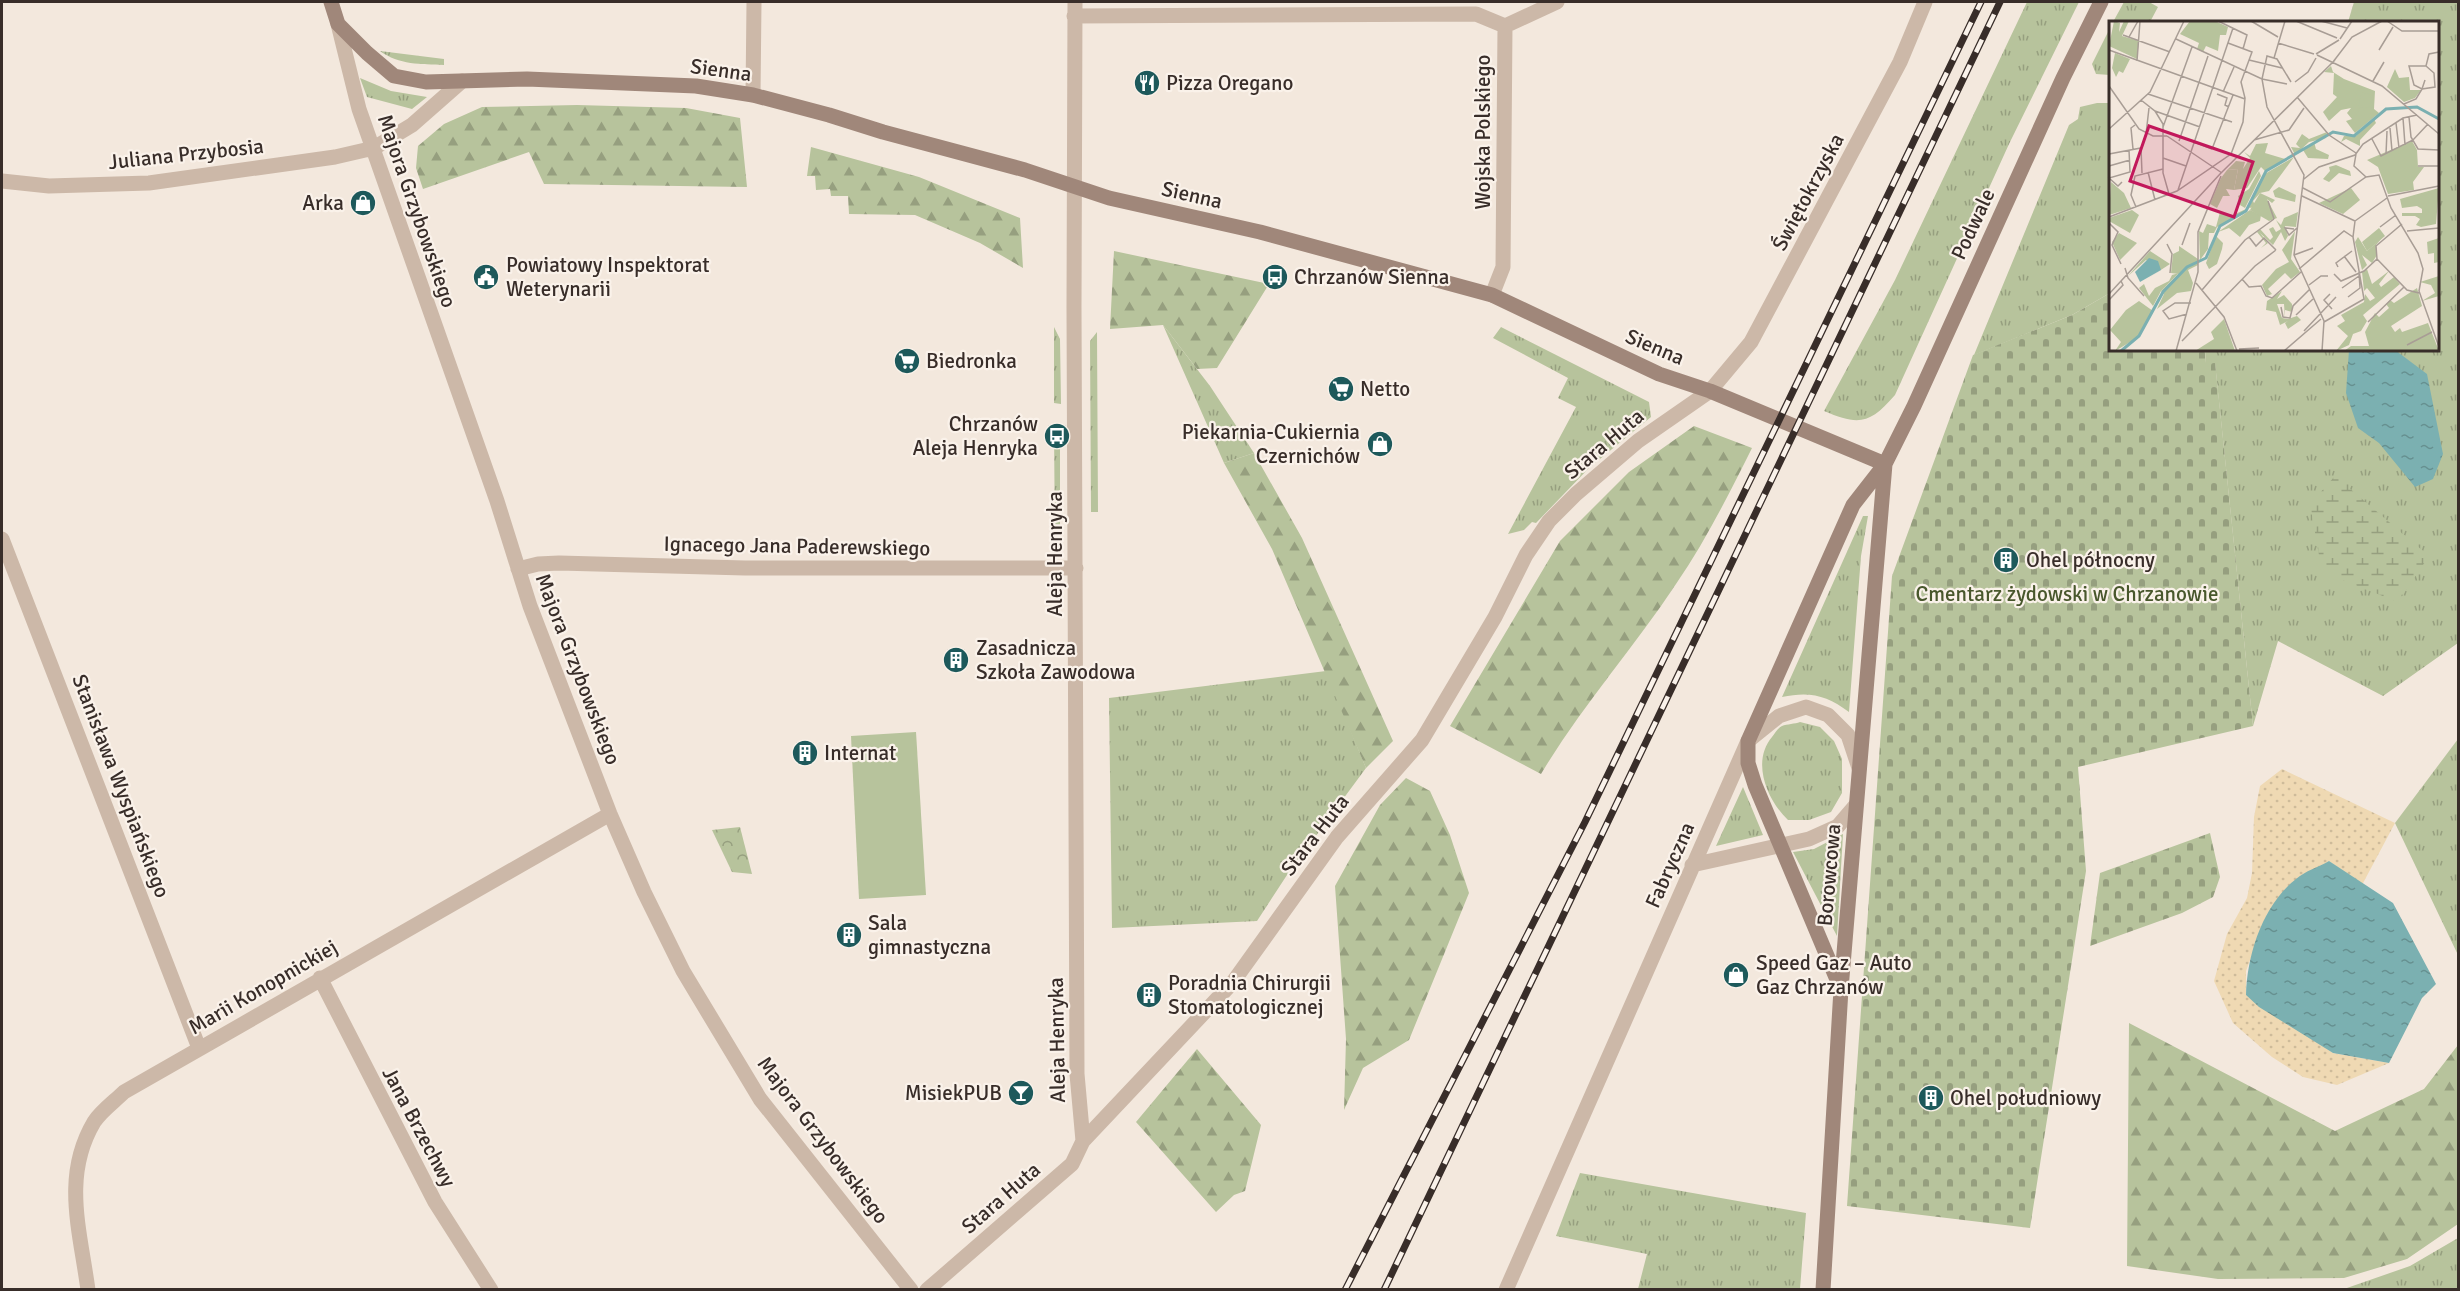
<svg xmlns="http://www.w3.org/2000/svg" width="2460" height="1291" viewBox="0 0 2460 1291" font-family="Signika,sans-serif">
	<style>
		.grass { fill: url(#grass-tufts) }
		.forest { fill: url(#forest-firs) }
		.wetland { fill: url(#wetland-marsh) }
		.sand { fill: url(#sand-dots) }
		.cemetery { fill: url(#cemetery-stones) }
		.park { fill: url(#park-crowns) }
		.garden { fill: #b7c39c }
		.water { fill: url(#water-ripples) }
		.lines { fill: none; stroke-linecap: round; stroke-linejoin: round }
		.street { stroke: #ccb8a8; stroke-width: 15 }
		.secondary { stroke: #a0877a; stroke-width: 15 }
		.rail-casing { stroke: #382d29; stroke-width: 7 }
		.rail { stroke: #faf2ea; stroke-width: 4.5; stroke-dasharray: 14; stroke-linecap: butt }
		.labels { text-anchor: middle; stroke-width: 4.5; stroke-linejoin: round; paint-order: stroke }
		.street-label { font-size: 21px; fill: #382d29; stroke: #faf2ea }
		.poi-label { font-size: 21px; fill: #382d29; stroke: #faf2ea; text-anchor: start }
		.park-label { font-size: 21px; fill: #48572c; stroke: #faf2ea }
		.inset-river { fill: none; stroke: #7bb0b1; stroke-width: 3 }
		.inset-road { fill: none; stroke: #a89d95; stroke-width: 1.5 }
		.view { fill: #c2185b; fill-opacity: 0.15; stroke: #c2185b; stroke-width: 3 }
		.inset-edge { fill: none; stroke: #382d29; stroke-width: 3 }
	</style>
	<defs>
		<pattern id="grass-tufts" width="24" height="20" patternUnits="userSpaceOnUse" patternTransform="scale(1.5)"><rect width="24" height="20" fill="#b7c39c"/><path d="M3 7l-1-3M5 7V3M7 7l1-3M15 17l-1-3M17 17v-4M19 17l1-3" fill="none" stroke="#969f7f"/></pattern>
		<pattern id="forest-firs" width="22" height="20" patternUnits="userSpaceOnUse" patternTransform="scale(1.5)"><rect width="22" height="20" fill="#b7c39c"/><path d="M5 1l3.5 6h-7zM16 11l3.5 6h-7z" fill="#969f7f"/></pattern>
		<pattern id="wetland-marsh" width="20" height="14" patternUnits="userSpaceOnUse" patternTransform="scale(1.5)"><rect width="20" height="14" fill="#b7c39c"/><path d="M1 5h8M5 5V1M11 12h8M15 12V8" fill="none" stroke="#969f7f"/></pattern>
		<pattern id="sand-dots" width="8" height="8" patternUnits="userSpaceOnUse" patternTransform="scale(1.5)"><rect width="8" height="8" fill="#efd9b3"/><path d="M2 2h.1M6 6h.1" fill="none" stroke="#cebb9a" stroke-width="1.8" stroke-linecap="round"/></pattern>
		<pattern id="cemetery-stones" width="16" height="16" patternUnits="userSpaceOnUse" patternTransform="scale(1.5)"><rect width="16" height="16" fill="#b7c39c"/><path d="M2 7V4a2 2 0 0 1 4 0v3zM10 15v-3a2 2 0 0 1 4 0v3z" fill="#969f7f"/></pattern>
		<pattern id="park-crowns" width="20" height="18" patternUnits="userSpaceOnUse" patternTransform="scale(1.5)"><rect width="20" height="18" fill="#b7c39c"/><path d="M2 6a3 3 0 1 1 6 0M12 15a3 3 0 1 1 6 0" fill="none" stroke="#969f7f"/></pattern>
		<pattern id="water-ripples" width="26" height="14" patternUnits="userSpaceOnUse" patternTransform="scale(1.5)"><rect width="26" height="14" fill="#7bb0b1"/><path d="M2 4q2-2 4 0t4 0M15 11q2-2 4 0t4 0" fill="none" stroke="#669090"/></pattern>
	</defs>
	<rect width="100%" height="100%" fill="#f3e8dd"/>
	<path class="grass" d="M2027,2h52l-70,142 -114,251c-25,29 -36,31 -71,16l71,-131z
		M2124,2h25l9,5 -8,15h-37z
		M2354,2h104v641l-75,53 -105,-55 -25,85 -38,-363 -9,1 -1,-14h233v-328h-90z
		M2110,28v47l-14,-1 -4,-10z
		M380,51l64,8v6c-23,-1 -45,0 -64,-14z
		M360,78l31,13 36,6 -15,12 -45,-12z
		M2097,103h13v190l-38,22 -98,40 95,-230 9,-6 2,-12z
		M1163,325l47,61 44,67 -30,10z
		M1054,327l6,12 1,65 -7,-1z
		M1501,327l148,75 2,15 -62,51 -53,55 -4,-1 -8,8 -16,4 68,-127 -18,-9 10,-20 -75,-40z
		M1097,332l1,180h-7l-1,-171z
		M1054,428h6v122l-5,-1z
		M1863,516h5l-7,40 -12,156c-22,-17 -40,-21 -67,-15z
		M1326,671l40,97 -79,107 -30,46 -145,7 -3,-230z
		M1800,722l20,5 14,14 8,18v34l-11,19 -22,8h-21c-21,-20 -37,-58 -16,-83 3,-4 6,-9 10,-11 5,-2 13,-2 18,-4z
		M2458,739v216l-63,-132z
		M1743,787l20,48 -47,11z
		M1843,834l-6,102 -44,-84 21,-3z
		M1580,1173l226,40 -6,76h-162l9,-35 -91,-18z
		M2458,1238v51h-271h157l66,-23z"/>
	<path class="forest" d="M577,105l109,3 54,10 7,69 -203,-3 -15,-32 -106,37 -7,-21 2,-22 26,-22 38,-17z
		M811,147l108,30 101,41 3,50 -43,-25 -65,-28 -66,-1 -1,-18h-17l-1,-7 -14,1 -1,-14h-8z
		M1114,251l155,33 -52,84 -20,1 -34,-44 -53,4z
		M1694,426l58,22c-23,46 -47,94 -76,136 -43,65 -95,123 -135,190l-91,-48 110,-185 69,-69z
		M1254,453l48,85 91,203 -27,27 -94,-219 -48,-86z
		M1406,778l24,13 20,44 19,58 -60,147 -46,28 -19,42 2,-71 -11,-153 45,-81z
		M2129,1023l206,108 89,-42 34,-44v179l-51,35 -63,19 -126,1 -91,-13z
		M1197,1049l64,76 -16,66 -11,4 -18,17 -80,-90z"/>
	<path class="wetland" d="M2335,476l94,80 -31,46 -76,-30 -12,-68z"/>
	<path class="sand" d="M2282,769l113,54 -33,62 -33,-24 -62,53 -21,57v24l87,58 56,10 -52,22 -34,-8 -31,-20 -39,-34 -19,-42 13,-47 20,-36 5,-25 2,-56 6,-31z"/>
	<path class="cemetery" d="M2110,293v57h95l1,13 9,-1 38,364 -175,41 8,104 -56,357 -183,-22 45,-630 81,-221 99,-40z
		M2210,833l10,44 -7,20 -31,16 -92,33 10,-73z"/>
	<path class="park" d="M740,827l12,47 -20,-2 -20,-42z"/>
	<path class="garden" d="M916,732l10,163 -67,4 -8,-163z"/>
	<path class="water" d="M2349,350h46l32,24 16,80 -10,25 -18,8 -36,-44 -21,-15 -12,-35z
		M2329,861l64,42 43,81 -14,14 -33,65 -56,-10 -74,-46 -13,-12c1,-41 17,-90 50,-116 9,-8 23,-12 33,-18z"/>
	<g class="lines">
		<path class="street" d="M1075,2l-1,306 3,766 6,67
			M1074,16l402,-2 29,12
			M338,24l21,85 138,392 33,105 80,208 34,78 39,79 77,128 151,191
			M1505,26l52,-24
			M753,95l1,-93
			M2,181l47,5 100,-3 186,-26 39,-9 38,-23 50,-44
			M1492,295l11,-28 2,-241
			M2,539l197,509
			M518,569l20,-5 21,-1 186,5h331
			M1692,865l117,-26 29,-13 18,-21
			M320,978l115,224 56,88
			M88,1290c-8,-60 -26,-114 6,-168 7,-11 21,-21 30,-30l486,-278
			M927,1290l145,-126 11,-23 150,-159 104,-145 85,-97 73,-123 31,-62 23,-34 27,-27 62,-53 72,-50 41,-49 149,-280 25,-60
			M1506,1290l242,-549 31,-25 27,-9 22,8 20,20 11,33"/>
		<path class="secondary" d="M331,2l7,22 29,29 27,23 32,6 101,-3 169,7 57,9 76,20 54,17 142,38 84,28 151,34 232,63 167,79 51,17 175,73
			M1841,989l-86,-204 -7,-22v-22l105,-236 32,-41 29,-58 149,-328 38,-76
			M1823,1290l18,-301 44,-525"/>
		<g class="rail-casing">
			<path id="rail" d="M1345,1290l240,-468 396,-820
				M1384,1290l616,-1288"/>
		</g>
		<use href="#rail" class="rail"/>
	</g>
	<defs>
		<g id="restaurant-disc" transform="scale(1.35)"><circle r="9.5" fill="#1d595b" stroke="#faf2ea"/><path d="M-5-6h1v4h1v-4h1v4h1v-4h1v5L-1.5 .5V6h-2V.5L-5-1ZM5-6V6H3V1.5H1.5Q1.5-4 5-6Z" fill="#fff"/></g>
		<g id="shop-disc" transform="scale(1.35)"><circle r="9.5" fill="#1d595b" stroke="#faf2ea"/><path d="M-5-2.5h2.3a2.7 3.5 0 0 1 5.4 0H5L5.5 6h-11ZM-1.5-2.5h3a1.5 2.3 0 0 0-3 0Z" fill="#fff"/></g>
		<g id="civic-disc" transform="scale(1.35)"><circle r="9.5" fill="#1d595b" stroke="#faf2ea"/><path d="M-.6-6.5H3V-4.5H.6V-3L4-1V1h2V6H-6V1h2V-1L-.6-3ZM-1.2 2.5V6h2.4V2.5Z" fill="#fff"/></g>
		<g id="bus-disc" transform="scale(1.35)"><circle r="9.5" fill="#1d595b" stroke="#faf2ea"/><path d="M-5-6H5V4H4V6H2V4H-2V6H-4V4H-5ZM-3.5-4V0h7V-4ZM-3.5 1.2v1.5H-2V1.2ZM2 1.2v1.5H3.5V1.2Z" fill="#fff"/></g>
		<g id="supermarket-disc" transform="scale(1.35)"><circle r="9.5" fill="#1d595b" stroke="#faf2ea"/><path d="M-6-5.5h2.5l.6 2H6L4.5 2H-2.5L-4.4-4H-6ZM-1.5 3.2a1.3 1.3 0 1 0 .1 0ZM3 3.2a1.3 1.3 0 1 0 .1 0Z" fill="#fff"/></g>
		<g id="building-disc" transform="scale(1.35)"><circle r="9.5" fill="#1d595b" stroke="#faf2ea"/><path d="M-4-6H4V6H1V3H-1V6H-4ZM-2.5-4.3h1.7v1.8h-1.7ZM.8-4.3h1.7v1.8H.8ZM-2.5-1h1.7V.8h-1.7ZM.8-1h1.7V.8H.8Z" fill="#fff"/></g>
		<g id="bar-disc" transform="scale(1.35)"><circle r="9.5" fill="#1d595b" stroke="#faf2ea"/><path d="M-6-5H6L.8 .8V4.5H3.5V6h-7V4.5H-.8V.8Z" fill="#fff"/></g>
	</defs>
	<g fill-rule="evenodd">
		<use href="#restaurant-disc" x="1147" y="83"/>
		<use href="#shop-disc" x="363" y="203"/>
		<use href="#civic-disc" x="486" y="277"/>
		<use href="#bus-disc" x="1275" y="277"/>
		<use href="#supermarket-disc" x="907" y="361"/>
		<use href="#supermarket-disc" x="1341" y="389"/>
		<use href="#bus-disc" x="1057" y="436"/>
		<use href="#shop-disc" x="1380" y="444"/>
		<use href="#building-disc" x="2006" y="560"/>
		<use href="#building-disc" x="956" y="660"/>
		<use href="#building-disc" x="805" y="753"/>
		<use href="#building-disc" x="849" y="935"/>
		<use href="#shop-disc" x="1736" y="975"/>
		<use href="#building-disc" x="1149" y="995"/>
		<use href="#bar-disc" x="1021" y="1093"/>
		<use href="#building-disc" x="1931" y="1098"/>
	</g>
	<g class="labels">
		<g class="street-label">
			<text transform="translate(721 70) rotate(8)" y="7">Sienna</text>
			<text transform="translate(1483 132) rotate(-90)" y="7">Wojska Polskiego</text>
			<text transform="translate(186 154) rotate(-6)" y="7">Juliana Przybosia</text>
			<text transform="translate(1808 192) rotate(-62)" y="7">Świętokrzyska</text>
			<text transform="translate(1192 195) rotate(13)" y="7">Sienna</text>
			<text transform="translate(417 211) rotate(71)" y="7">Majora Grzybowskiego</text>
			<text transform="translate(1973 224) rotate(-65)" y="7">Podwale</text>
			<text transform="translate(1655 347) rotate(23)" y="7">Sienna</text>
			<text transform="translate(1604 444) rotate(-40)" y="7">Stara Huta</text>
			<text transform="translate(797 546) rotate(1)" y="7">Ignacego Jana Paderewskiego</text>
			<text transform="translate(1055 554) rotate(-90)" y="7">Aleja Henryka</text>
			<text transform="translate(578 669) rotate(69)" y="7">Majora Grzybowskiego</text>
			<text transform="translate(121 786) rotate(69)" y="7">Stanisława Wyspiańskiego</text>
			<text transform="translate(1315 835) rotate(-52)" y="7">Stara Huta</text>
			<text transform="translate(1670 865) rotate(-66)" y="7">Fabryczna</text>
			<text transform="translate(1829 875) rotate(-85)" y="7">Borowcowa</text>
			<text transform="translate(263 987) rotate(-30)" y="7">Marii Konopnickiej</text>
			<text transform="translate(1057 1040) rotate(-91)" y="7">Aleja Henryka</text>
			<text transform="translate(419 1127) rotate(62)" y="7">Jana Brzechwy</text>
			<text transform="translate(823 1140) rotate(53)" y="7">Majora Grzybowskiego</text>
			<text transform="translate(1001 1198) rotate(-41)" y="7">Stara Huta</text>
		</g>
		<g class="poi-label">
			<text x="1166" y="90">Pizza Oregano</text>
			<text x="344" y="210" text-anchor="end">Arka</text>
			<text x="506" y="272">Powiatowy Inspektorat<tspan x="506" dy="24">Weterynarii</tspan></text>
			<text x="1294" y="284">Chrzanów Sienna</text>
			<text x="926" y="368">Biedronka</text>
			<text x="1360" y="396">Netto</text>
			<text x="1038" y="431" text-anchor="end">Chrzanów<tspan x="1038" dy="24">Aleja Henryka</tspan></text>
			<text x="1360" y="439" text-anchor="end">Piekarnia-Cukiernia<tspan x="1360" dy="24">Czernichów</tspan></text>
			<text x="2026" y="567">Ohel północny</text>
			<text x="976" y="655">Zasadnicza<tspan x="976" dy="24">Szkoła Zawodowa</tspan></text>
			<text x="824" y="760">Internat</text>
			<text x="868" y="930">Sala<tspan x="868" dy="24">gimnastyczna</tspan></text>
			<text x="1756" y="970">Speed Gaz – Auto<tspan x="1756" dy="24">Gaz Chrzanów</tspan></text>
			<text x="1168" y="990">Poradnia Chirurgii<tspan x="1168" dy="24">Stomatologicznej</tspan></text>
			<text x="1002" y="1100" text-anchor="end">MisiekPUB</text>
			<text x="1950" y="1105">Ohel południowy</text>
		</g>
		<g class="park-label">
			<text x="2067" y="601">Cmentarz żydowski w Chrzanowie</text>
		</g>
	</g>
	<g transform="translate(2109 21)">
		<rect width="330" height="330" fill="#f3e8dd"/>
		<path d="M6,32l15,6 -7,14 -4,-2 -3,6 -4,-9zM222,45l2,6 11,7 31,12 -1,18 5,4 -24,20 -9,-12 6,-2 -5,-6 4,-5 -10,2 -12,11 -6,-9 14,-15 -4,-3 1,-21 -10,-1zM286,48l4,9 10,-1 1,13h11l-6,8 -11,4 -17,-15zM265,98l2,4 -16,17v6l-14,-7 -5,3 3,-6h12zM218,111l-1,6 -17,4 -14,13 -4,-8 9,1 -4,-4 6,-10 7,5zM205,121l2,7 13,6 -1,4 -20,-1 -5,-8zM159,122l-3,10 20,6 8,-3 -28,15 -4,-4 -14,21 -13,2 4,-21 -11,1 9,-9 9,1 -2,7 7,-11 -6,-6 6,4 6,-12zM185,136l-25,34 -9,2 -7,8 3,6 -7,1 14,-33zM227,144l14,6 1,5 -12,-3 -10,9 -6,-3 7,-8 -1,-4zM150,150l2,5 -16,32 -5,-3 -2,-9 11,-7zM242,167l9,12 -17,14 -24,-11zM330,167l-3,36 -15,3 -5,-2 4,-6 -5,-3h-13v-3h20v-4l-5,-3 -15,2 -2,-9zM137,188l-3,5 -26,13 -3,6h-5l-1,16 -8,11 -1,-29 4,2 4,-9 9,3 4,-15 13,3zM141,189l11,5 -1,6 -11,4 -9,12 -11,-9 -11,4zM189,191l-2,15 -11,-1 3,10 -3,5 -4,-9 -8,13 -13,-12 8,10 -7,5 5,-5 -9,-11 3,-3 10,11 3,-3 -4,-8 4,-2 3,5 5,-3 -5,-9 5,5 3,-7zM186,210l-4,28 9,13 -9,7 -6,-6 -17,16 4,5 -5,2 -5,-11 14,-16 13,-7 -7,-12zM107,215l7,7 -1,6 -5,15 -8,5 -3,-6zM249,216l9,14 15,-13 -6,7 1,10 -5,8 -10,-8 5,10 -5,5 -7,-28zM330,217v24l-5,1v-10l-6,1 -1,-12zM70,225l19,13v6l-10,5 5,13 -2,8 -14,2 -20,16 7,-15 -3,-3 18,-17 -8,-1 2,-19 6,-3zM258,248l5,15 17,-13 -10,13 2,3 13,-10 6,7 -37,31 4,6 -6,10 -8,3 -4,11 -13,6 12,-15 -11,-10 8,-5 -4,-6 23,-13 1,-8 5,7 5,-3 -8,-10 -3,3 -2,-19zM330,255v20l-17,5 13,-8 -4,-8 -11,-3zM308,267l5,18 -31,20 4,6 5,-4 2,4 26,-9 11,28h-95l7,-5h18l-4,-14 10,-19 4,4 10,-9 -3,-4 4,-4 4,3zM173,270l-5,8 7,-4 8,9v8l-7,-2v8l-1,-14h-7l5,14 6,1 9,-3 4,4 -13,9 -3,-6 3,-2 -8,4 -4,-13 -10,-2 1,-9zM115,298l11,32h-40l19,-12 -3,-7z" fill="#b7c39c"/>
		<path d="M10,212l18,10 -17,17 -8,-18zM41,230l20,13 -26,17 17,-11 -15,-10 -18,16zM70,252l-18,18 -8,15 -14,-18 5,-4 5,12 6,-8 14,-7 3,-6z" fill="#b7c39c"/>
		<path d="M252,71l11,3 1,5 -4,8 -9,-1 -2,5z" fill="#b7c39c"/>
		<path d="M129,148l-4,21 -8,-1 4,7h-7l-6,12 -7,-4 11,-26 6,-8zM270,207l6,8 -18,15 -5,-9z" fill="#b7c39c"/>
		<path d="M5,0l6,2 -1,9 5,-11h5l-7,15 17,5 -2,18 -28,-13zM81,0h25l13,6 -2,8h-6l-2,16 -12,-5 -3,6 -6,-3 2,-6 -19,-9zM303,120l5,9 1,17h6l-11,15 1,8 -26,4 -10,-27 -11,-7z" fill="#b7c39c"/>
		<path d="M2,161l13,11 7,15 -22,7zM170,166l17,8 -1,7 -20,-5 -2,-6zM151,172l15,7 -3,3 -5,-4 10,19 -8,3 -19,-11zM23,189l7,5 -9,18 -21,-12v-3zM30,280l14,10 -16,27 -22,13 6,-9 -11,-12 16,-20z" fill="#b7c39c"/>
		<path d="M40,237l9,3 3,9 -21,12 -5,-10z" fill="#7bb0b1"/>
		<path class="inset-river" d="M12,330l18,-15 24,-44 24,-25 19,-9 14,-32 26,-15 20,-40 67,-39 21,4 32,-27 31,-2 22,12"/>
		<path class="inset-road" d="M109,0l29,14 -4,14M142,0l27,16M187,0l41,17M212,0l26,7M278,0l15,10h37M14,14l47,17M20,16l9,-16M67,18l86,40 25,5M231,18l12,-18M169,22l36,11M0,29l136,49M270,29l14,-23M207,33l23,-14M208,34l65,31 57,48M165,37l11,-37M140,39l33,8M28,40l3,-40M224,41l19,-25 30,-16M316,59l-3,9 -8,-4 -5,-19h17l3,-12 10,-2M264,60l11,-19M182,61l-14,-23 -10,-3 -5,23 5,28 37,68 -10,80 30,66 -2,30M186,61l13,-10 8,-14M0,65l30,43 14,7h14M114,71l11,-25M39,73l84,28M108,73l10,4 -2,7 4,2M188,76l32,38 27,18M32,79l14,11 45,16M295,83l12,-5 6,-10 13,-2 -1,-14 -8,-7M46,90l8,13v49l6,21M300,96l2,20 7,12 21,1M294,97l2,27M287,102l3,25M54,106l29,-80M281,107l2,23M0,108l41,-37 34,-71M37,113l3,-26M58,115l55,37M263,118l9,17 32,-16 15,-16M145,119l35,-10 15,-22M70,120l29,-85M85,121l18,7M24,128l-2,-21 4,-3M103,128l21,-54M0,133l32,-6 1,25M247,133l-2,12 12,11M277,133l1,-23M54,137l23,8M0,145l21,-6M309,145h21M39,151l7,28M195,158l15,-12 36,-12 8,-11 40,-26 14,-3M13,161l-4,4 -9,-8 21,-6 -1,-22M194,167l27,14 36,-25 13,-2 12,33 27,45 5,16 -4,22 20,56M69,169l55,-162M193,175l53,25M279,175l51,-10M159,180l6,18M27,186l-5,-12 4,-19 28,-7M0,196l68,-26 54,-37 12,-32 2,-24 -4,-16 11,-30 -24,-9M246,200l32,-23M0,202l9,9 -6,13 9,19M271,206l16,-12M185,208l-9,-1 4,7 8,-7M298,210l32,-3M140,216l7,9 8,-8 12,12M58,223l5,10 -2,19M73,224l8,-22M185,234l19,-7M235,235l12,16M268,238l30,31 12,3M268,238l-1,-13 26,-22M229,246l-2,-4 16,-12M16,247l3,10 16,18M190,248l45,-38 9,6M225,253l7,7 23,-10 13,-12M133,258l7,8 12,-1 5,10 6,2 29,-26M87,262l28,34 13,34M200,264l12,-9h7M233,267l17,-12M93,269l43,-50 29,-21M0,273l111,-120 115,-114M221,273l-6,6 8,9M239,276l12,-9 -1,-16M0,279l14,-15 -2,-4M172,286l2,10 7,1 3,-12 17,-17M78,293l-18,5 -6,-8 12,-8h16M187,294l17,-16M215,301l40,-23 -11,-62 2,-16M259,301l36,-35M195,310l32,-34M73,320l73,-75 21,-16M298,324l25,-13M130,328l20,-1M67,330l22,-79v-40l23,-56M175,330l37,-32"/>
		<path class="view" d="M40,105l104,36 -19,55 -104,-36z"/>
		<rect width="330" height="330" class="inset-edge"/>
	</g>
	<rect width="2460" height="1291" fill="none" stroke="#382d29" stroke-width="6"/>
</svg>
